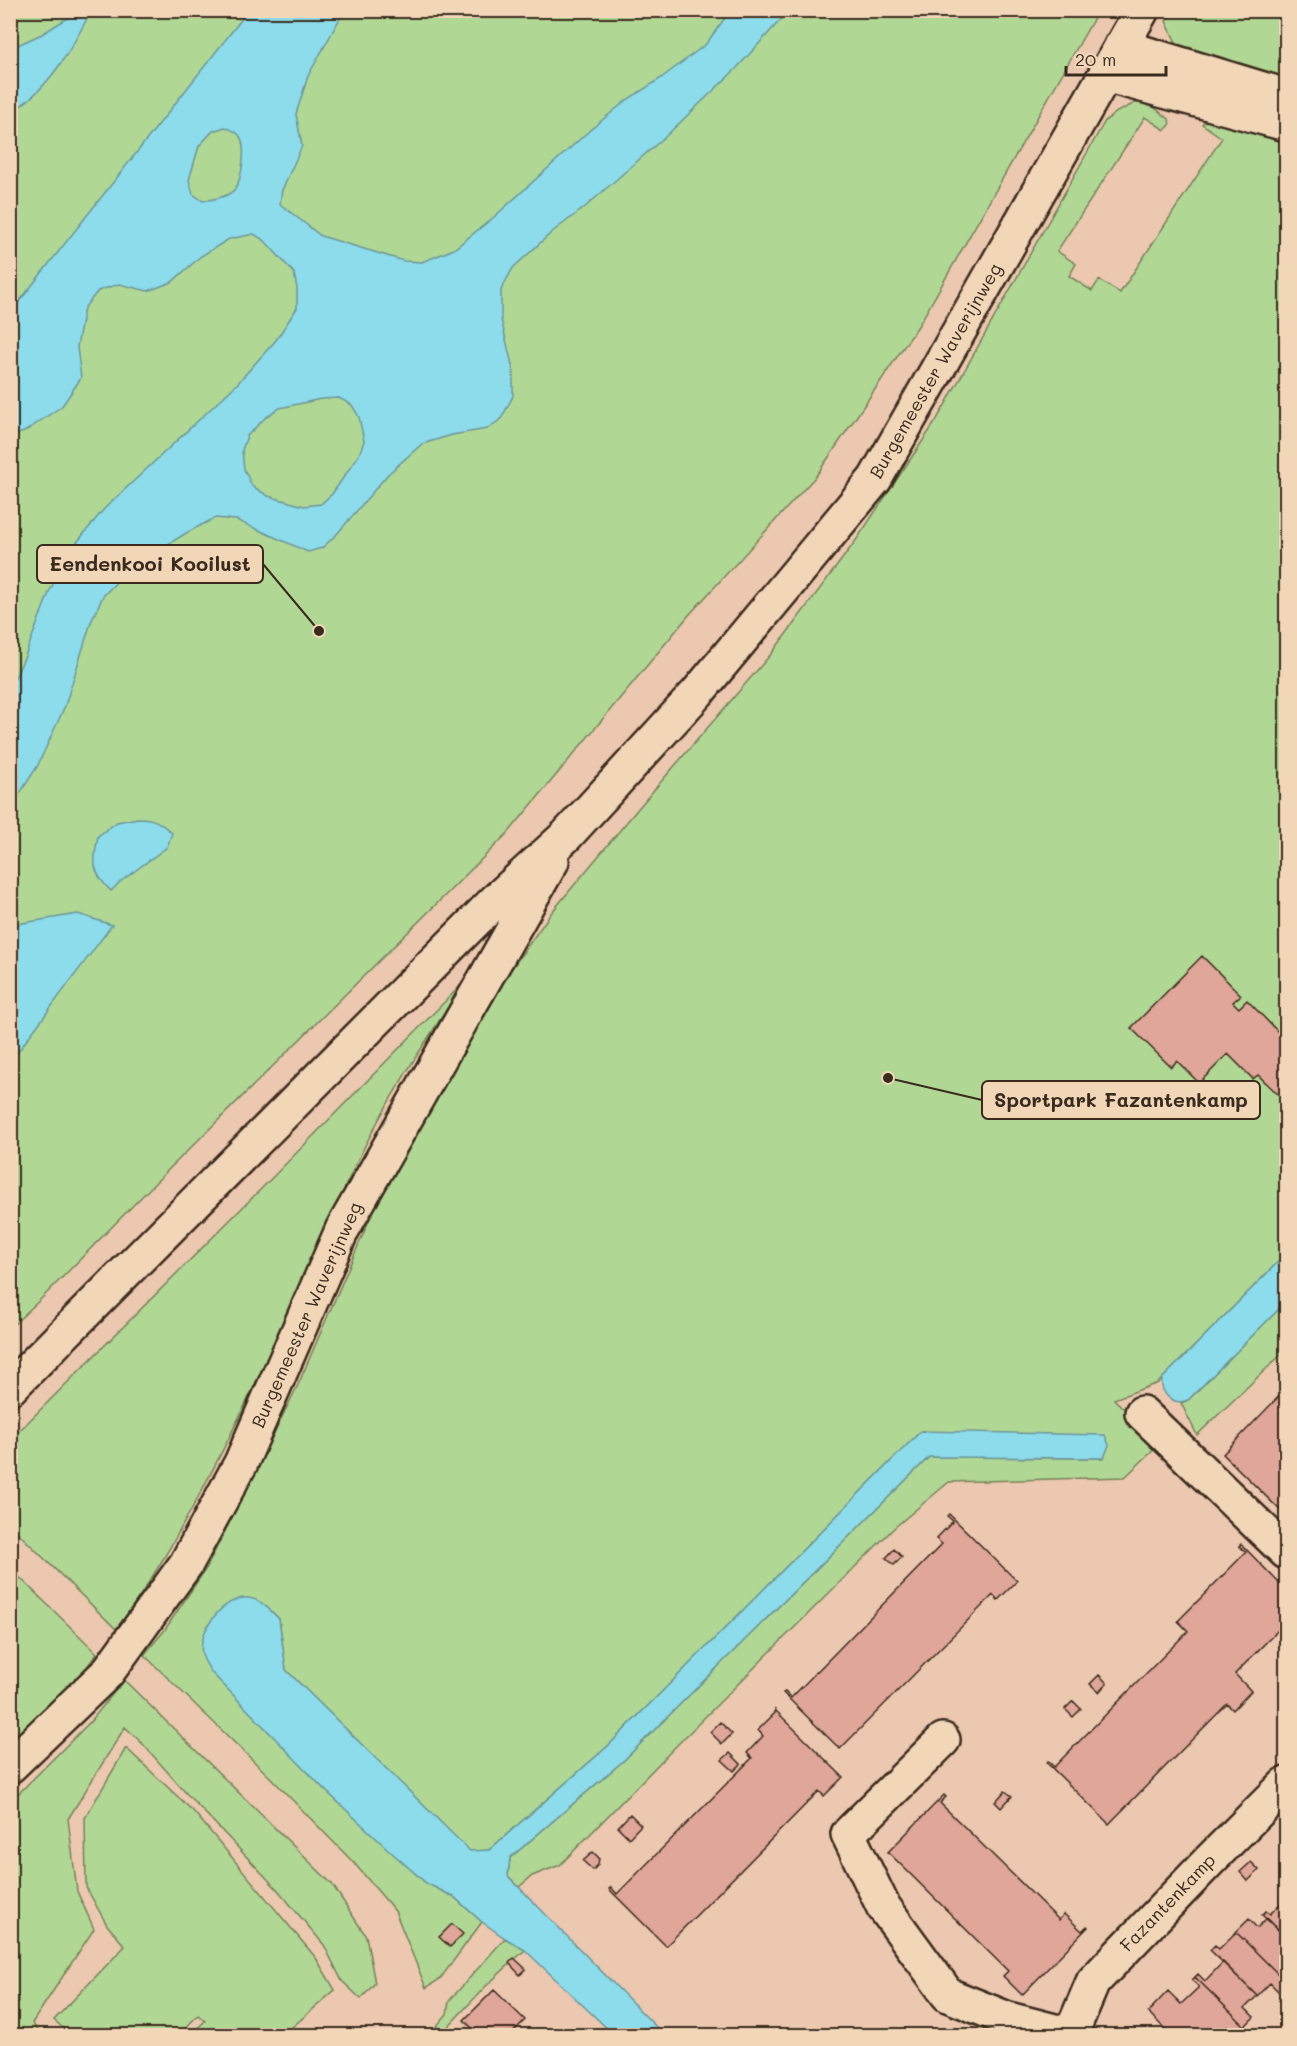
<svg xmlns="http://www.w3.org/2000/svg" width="1297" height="2046" viewBox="0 0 1297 2046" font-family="Mali,sans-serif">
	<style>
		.green { fill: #b0d894; stroke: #768159; stroke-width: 1.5 }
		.water { fill: #8ddceb; stroke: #6c9599; stroke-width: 1.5; fill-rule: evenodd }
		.building { fill: #dfa699; stroke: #3b2a1e; stroke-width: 1.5 }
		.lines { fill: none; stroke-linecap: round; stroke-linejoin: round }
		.minor-casing { stroke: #3b2a1e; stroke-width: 38 }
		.minor { stroke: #f1d6b8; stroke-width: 33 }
		.labels { text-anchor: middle; stroke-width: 4.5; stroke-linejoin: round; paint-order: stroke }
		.street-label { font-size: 18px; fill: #3b2a1e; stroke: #f1d6b8 }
		.leader { fill: none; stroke: #3b2a1e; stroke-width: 2 }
		.callout-dot { fill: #3b2a1e; stroke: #f1d6b8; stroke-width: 2 }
		.callout { fill: #f1d6b8; stroke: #3b2a1e; stroke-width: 2 }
		.callout-label { font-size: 20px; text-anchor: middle; font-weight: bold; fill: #3b2a1e }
	</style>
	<rect width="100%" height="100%" fill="#ecc8b0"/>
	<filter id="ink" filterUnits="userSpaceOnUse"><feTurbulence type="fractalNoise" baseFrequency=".0167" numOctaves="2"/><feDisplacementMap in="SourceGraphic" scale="12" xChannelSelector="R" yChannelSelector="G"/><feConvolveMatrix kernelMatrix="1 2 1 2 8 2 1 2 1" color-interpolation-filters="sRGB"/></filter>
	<g filter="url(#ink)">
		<path class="green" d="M10,11h1088l-178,312 -104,153 -127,139 -180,217 -353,350 -112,114 -33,31z
			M1173,11h113v72l-107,-34 -13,-28z
			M1135,103h13l21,16 1,6 -5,5 -20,-13 -88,134 19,13 -7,12 23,15 7,-11 21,13 102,-155 -20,-14 8,-7 76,23v1114l-128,129 -44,16 46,45 -35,33 -176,5 -54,45 -218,218 -117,120 -28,11 -13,11 -11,-11 2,-18 113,-97 306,-304 175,1 -183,-27 -313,315 -119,104 -19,2 -184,-182 -7,-51c-8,-8 -18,-19 -30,-20 -17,-2 -34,14 -41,27 -4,8 -5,18 -6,27l122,136 102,94 28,14 28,25 -42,57 -14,9 -31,-77 -41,-48 -84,-86 -126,-122 20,-24 43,-64 91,-182 82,-190 99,-180 72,-102 90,-108 131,-152 85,-114 79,-118 169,-300 12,-9z
			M467,979c-41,61 -82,123 -114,191 -50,106 -95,216 -151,320 -26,48 -52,95 -86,139l-105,-103 -1,-86 254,-254z
			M1286,1302v48l-89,85 -16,-32 7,-3z
			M11,1569l86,84 -30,41 -56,51z
			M124,1680l208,204 34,52 9,47 -14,16 -19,-18 -18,-36 -46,-55 -92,-97 -44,-50 -17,-16 -57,92 9,72 17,38 -62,94 10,12h-31v-234l80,-80z
			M126,1748l68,64 122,146 19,32 -52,45h-93l15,-14 -7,-6 -19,20h-108l-17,-15 71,-74 -18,-21 -21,-38 -1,-69z
			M505,1938l20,12 -39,36 -46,49 -12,1 19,-22 2,-13z"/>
		<path class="water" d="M79,11h12c-19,37 -43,80 -80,101v-64l31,-14z
			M248,11h96l-36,65 -12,38 6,32 -20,44 -2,14 41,32 83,25 18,1 32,-13 40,-32 96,-87 37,-30 33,-21 46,-35 24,-33h56l-2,5 -48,53 -69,66 -83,73 -32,24 -39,36 -12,22v29l12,50v27l-12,23 -14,10 -35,6 -30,9 -34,30 -51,60 -15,14 -14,4 -72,-32 -21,-2 -27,14 -56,34 -29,30 -12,26 -26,84 -28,61 -26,40v-121l14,-30 25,-66 24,-44 30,-37 133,-125 39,-44 21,-32v-20l-3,-15 -29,-32 -11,-7 -25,5 -28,17 -29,26 -24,9 -29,-7 -21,7 -14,17 -7,39 4,31 -19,28 -38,26 -13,4v-124zM225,127c4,2 10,4 13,7 10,9 4,45 -3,55 -8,9 -22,10 -32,12l-10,-7 -4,-14 10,-34 14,-15zM339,398l13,7 7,12 5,24 -5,14 -27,39 -11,10 -17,2 -36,-10 -16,-10 -8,-17 -2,-19 5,-14 18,-18 15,-10 41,-9z
			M138,818c16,0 22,4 34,15l-5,14 -47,35 -9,9c-20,-19 -18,-29 -13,-55l19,-14z
			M78,914l34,11 -101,136v-136z
			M1286,1254v48l-98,98c-15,6 -28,-6 -26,-21z
			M921,1431l184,4 4,10 -5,13 -175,-1 -306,304 -113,97 -2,18 156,159h-50l-89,-85 -20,-12 -23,-16 -28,-25 -28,-14 -35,-31 -67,-63 -114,-118c-2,-5 -7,-11 -8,-17 -5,-23 22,-58 46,-56 13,1 23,13 31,21l7,51 184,181 19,-1 119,-104z"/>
		<path class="building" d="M1202,956l39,39 -8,7 6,6 8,-8 39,40v62l-28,-27 -5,4 -25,-25 -29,29 -22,-22 -6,6 -40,-39z
			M1286,1389v124l-1,2 -62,-61z
			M949,1514l68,67 -19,19 -5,-5 -153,154 -57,-56 2,-1 6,6 151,-154 -6,-5 17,-18 -6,-5z
			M1241,1544l45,46v32l-51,52 16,17 -18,19 -6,-6 -118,120 -62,-61 1,-2 6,6 134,-136 -10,-10 68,-69 -7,-6z
			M894,1549l8,8 -8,8 -8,-7z
			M1099,1675l8,8 -8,9 -9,-8z
			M1073,1701l8,8 -8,8 -8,-8z
			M775,1710l68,67 -19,19 -5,-5 -153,155 -57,-57 2,-2 6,7 135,-136 -5,-5 16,-17 -5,-6 17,-17z
			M720,1722l12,12 -10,10 -12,-12z
			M730,1753l11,11 -7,7 -12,-11z
			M1005,1791l7,5 -11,12 -6,-6z
			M944,1795l2,2 -6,6 119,117 5,-6 18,17 5,-5 1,1 -66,68 -19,-19 5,-5 -120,-119z
			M630,1814l11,11 -12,13 -11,-11z
			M593,1852l6,6 -1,7 -5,5 -10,-9z
			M1251,1862l8,8 -11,11 -8,-9z
			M1286,1898v39l-24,-22 4,-4 4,3z
			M1267,1918l19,19v45l-50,-50 13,-13 8,9z
			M452,1924l11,10 -13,13 -11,-10z
			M1236,1932l50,50v17l-16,-16 -13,13 -47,-46 5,-5 4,4z
			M514,1958l12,11 -6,6 -11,-12z
			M1223,1962l34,34 -12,12 9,9 -9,9 -50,-49 3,-3 7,7z
			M1195,1977l50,49 -9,9 -9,-8 -8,9h-52l2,-3 -21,-21 20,-21 13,13 18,-17 -7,-7z
			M494,1990l31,30 -16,16h-39l5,-5 -11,-11z"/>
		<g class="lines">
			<g class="minor-casing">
				<path id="minor" d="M1121,46l165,50
					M1105,75l181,49
					M10,1388l486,-488 70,-64 132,-144 177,-213 267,-469
					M1142,1413l144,139
					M943,1740l-95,94 35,72 65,89 60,24 62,16
					M10,1766l97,-93 79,-109 55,-101 101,-233 210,-369
					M1070,2036l23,-54 116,-121 77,-77"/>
			</g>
			<use href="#minor" class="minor"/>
		</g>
	</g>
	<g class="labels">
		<g class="street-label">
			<text transform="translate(936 371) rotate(-60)" y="6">Burgemeester Waverijnweg</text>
			<text transform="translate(307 1315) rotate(-66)" y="6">Burgemeester Waverijnweg</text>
			<text transform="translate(1168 1903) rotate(-46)" y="6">Fazantenkamp</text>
		</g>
	</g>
	<path class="leader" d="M319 631L263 564M888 1078L982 1100"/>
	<g class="callout-dot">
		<circle cx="319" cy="631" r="6"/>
		<circle cx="888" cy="1078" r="6"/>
	</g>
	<g class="callout">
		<rect x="37" y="545" width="226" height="38" rx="6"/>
		<rect x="982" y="1081" width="278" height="38" rx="6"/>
	</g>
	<g class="callout-label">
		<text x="150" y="571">Eendenkooi Kooilust</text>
		<text x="1121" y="1107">Sportpark Fazantenkamp</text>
	</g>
	<rect width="1297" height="2046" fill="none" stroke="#f1d6b8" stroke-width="36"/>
	<rect x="18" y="18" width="1261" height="2010" fill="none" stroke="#3b2a1e" stroke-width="2" filter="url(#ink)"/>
	<path d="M1066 66v9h100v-9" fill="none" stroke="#3b2a1e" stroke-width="3"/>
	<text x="1075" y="66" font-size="18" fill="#3b2a1e" stroke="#f1d6b8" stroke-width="4.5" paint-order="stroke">20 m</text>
</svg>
